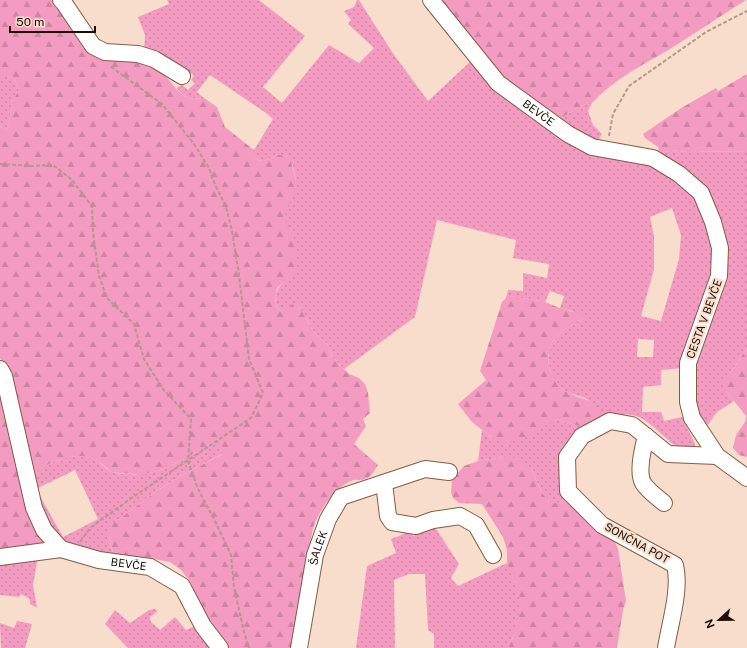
<svg xmlns="http://www.w3.org/2000/svg" width="747" height="648" viewBox="0 0 747 648" font-family="'Public Sans',sans-serif">
	<style>
		.grass { fill: url(#grass-dots); fill-rule: evenodd }
		.forest { fill: url(#forest-firs) }
		.lines { fill: none; stroke-linecap: round; stroke-linejoin: round }
		.minor-casing { stroke: #845c42; stroke-width: 18 }
		.path { stroke: #b2998b; stroke-width: 2; stroke-dasharray: 4 2; stroke-linecap: butt }
		.minor { stroke: #fff; stroke-width: 16 }
		.labels { text-anchor: middle; stroke-width: 4; stroke-linejoin: round; paint-order: stroke }
		.street-label { font-size: 11px; fill: #1d0d04; stroke: #f9ddcc }
	</style>
	<defs>
		<pattern id="grass-dots" width="8" height="8" patternUnits="userSpaceOnUse"><rect width="8" height="8" fill="#f39bc1"/><path d="M2 2h.1M6 6h.1" fill="none" stroke="#d084a4" stroke-width="1.8" stroke-linecap="round"/></pattern>
		<pattern id="forest-firs" width="22" height="20" patternUnits="userSpaceOnUse"><rect width="22" height="20" fill="#f39bc1"/><path d="M5 1l3.5 6h-7zM16 11l3.5 6h-7z" fill="#d084a4"/></pattern>
	</defs>
	<rect width="100%" height="100%" fill="#f9ddcc"/>
	<path class="grass" d="M167,0h92l46,36 -42,51 19,16 47,-58 30,18 15,-15 -26,-24 3,-4 -7,-9 10,-4 3,-7h2l33,52 36,49 43,-40 95,77 74,23 33,15 25,25 14,30 2,44 -30,93 -23,2v15l-18,2 -1,25h19l3,9 18,-4 13,27 -1,6c-4,0 -9,0 -13,-1 -5,-2 -11,-7 -15,-11 -25,-22 -30,-30 -64,-18 -4,-5 -8,-16 -14,-20 -7,-5 -17,-5 -23,-9 -17,-12 -23,-39 -8,-55 6,-7 18,-12 26,-17l-11,-8 -12,-3 4,-12 -14,-5 -5,11 -34,-6 -5,2 2,-8 15,1v-18l24,5 2,-14 -36,-6 3,-18 -79,-20 -22,97 -71,52 -12,-13 -3,-10 -16,-15 -14,-25 -6,-2 -5,5 -7,2 -4,-3c-3,-11 -2,-18 7,-26l2,-60 -3,-4 13,-36 -3,-16 -5,-9 -11,-3c-8,5 -15,11 -23,3v-7l19,-31 -7,-6 -56,-38 -13,17 7,6 -16,1 -12,-11 6,-3 6,5 7,-7 -4,-3 3,-5 -16,-8 -34,-15 1,-17 -7,-18 31,-13zM672,208l9,27 -2,24 -18,62 -20,-5 13,-47v-33l-4,-19zM638,339l16,1 -1,17h-16z
		M0,75h7l8,4 4,11 -7,12 -3,24 -2,3 -4,1 -3,-5z
		M589,102l3,1 -4,8 5,14 9,9 -6,10 -38,-23 11,-8z
		M671,150l16,2 60,-1v197l-16,24 -5,19 8,10 -17,11 -13,18 -8,-15 -4,-54 32,-127 -64,-80z
		M556,419l33,10 -18,29 4,38 -16,7 -9,-1 -8,-9 -11,-25 -28,-11 -25,4 4,-31 9,7 18,6z
		M217,439l7,14 -40,21 -29,18 -45,34 -1,14 6,19 -45,-12 -18,-15 -23,-57c21,-12 44,-27 68,-14 6,4 12,11 18,12 9,1 19,2 28,1 27,-3 51,-21 74,-35zM75,470l23,49 -35,18 -27,-48z
		M434,526l25,38 -8,14 7,8 49,-23c5,12 14,26 14,39 0,14 -7,33 -13,46h-74v-14l-6,-4 -3,-56h-16l-15,6 1,68h-39l11,-82 29,-13 -5,-14 20,-8 2,5z
		M38,557l-5,28 4,23 -7,-4v-5l-9,-5 -2,3 -19,-2v-35z
		M155,609l3,2 -8,6 1,5 9,8 15,-13 11,13 11,-5 14,23h-83l-23,-24 10,-14 15,13 19,-13z
		M17,621l15,3 -7,24h-24l-1,-25 14,5z"/>
	<path class="forest" d="M0,0h56l32,47 69,18 20,25 11,9 16,-1 13,9 8,20 29,23v7c8,8 15,2 23,-3l11,3 3,4 5,21 -2,10 -10,26 9,16 4,18v15l-3,6 -17,15 -2,11 2,9 4,3 7,-2 5,-6h3l3,3 14,25 16,15 3,10 8,9 9,9 10,4 6,6 3,9 2,20 -7,6 3,7 -12,18 24,21c-5,8 -8,14 -18,15 -3,0 -6,-1 -9,1 -17,7 -32,30 -38,47l-20,120h-69l-25,-45 -9,-22 -10,-12 -10,-7 -16,-3 -25,1 -14,-1c-3,-12 -8,-21 -5,-33l45,-34 29,-18 39,-20 -6,-15c-23,14 -47,32 -74,35 -4,1 -28,-1 -31,-2 -5,-3 -9,-8 -15,-11 -23,-13 -47,2 -68,14l-22,-106 -7,-11v-233l3,5 4,-1 2,-3 3,-24 7,-12 -4,-11 -8,-4h-7z
		M437,0h309c-26,16 -50,33 -76,49 -27,16 -56,30 -78,54l-3,-1 -20,11 -11,8 -55,-39z
		M747,74v77l-60,1 -16,-2 -11,4 -2,-7 -13,-9 -2,-4 40,-27 33,-19 2,3z
		M511,296l34,6 15,6 24,7 -1,4c-8,5 -20,10 -26,17 -15,16 -9,43 8,55 14,9 25,5 37,21v8l-13,9 -33,-10 -22,14 -25,10 -8,-1 -10,-5 -19,-15 -14,-18 28,-24 -6,-9 22,-69 4,-4z
		M747,348v109l-8,-2 -6,-7 3,-13 9,-13 1,-6 -24,-30z
		M0,395l12,32 35,117 -47,9z
		M503,457l15,1 13,10 11,25 8,9 9,1 16,-7 39,44 4,9 8,52 -3,9 -6,38h-109l5,-11 8,-35 -3,-11 -11,-28v-13l-4,-13 -21,-33 -23,-1 -6,-5 -2,-6 1,-12 12,-14 14,-5z"/>
	<g class="lines">
		<g class="minor-casing">
			<g id="minor">
				<path d="M61,0l3,3 29,43 12,6 33,2 16,5 28,17"/>
				<path id="s1" d="M431,0l67,83 70,51 24,13 61,11 26,16 22,19 12,29 7,26 -1,28 -31,87v39l4,16 25,38 30,22"/>
				<path d="M0,369l4,7 30,132 10,22 17,19"/>
				<path d="M646,436c-3,12 -9,36 -3,47 5,8 14,14 21,20"/>
				<path d="M384,483l4,33 4,6 24,4 17,-6 27,-4 16,9 17,30"/>
				<path id="s2" d="M0,557l61,-8 38,11 51,7 32,19 21,40 17,22"/>
				<path id="s3" d="M299,648l16,-93 13,-36 13,-22 84,-28 24,3"/>
				<path d="M666,648c4,-25 15,-59 9,-83l-73,-40 -34,-34 -1,-34 15,-21 28,-15 22,4 36,29 49,2"/>
			</g>
		</g>
		<path class="path" d="M609,136l4,-22 16,-28 77,-54 41,-21
			M0,164l32,2 21,-1 18,14 21,27 1,27 6,43 8,22 27,26 10,35 19,30 28,30 -3,42 10,28 17,32 16,34 3,32 10,45 5,16
			M80,542l10,-14 40,-29 121,-81 12,-25 -14,-34 -10,-84 -7,-44 -6,-24 -13,-27 -4,-12 -15,-24 -32,-40 -52,-38"/>
		<use href="#minor" class="minor"/>
	</g>
	<g class="labels">
		<g class="street-label">
			<text dy="4" stroke="none"><textPath href="#s1" startOffset="157">BEVČE</textPath></text>
			<text transform="translate(704 319) rotate(-70)" y="4">CESTA V BEVČE</text>
			<text transform="translate(637 543) rotate(29)" y="4">SONČNA POT</text>
			<text dy="4" stroke="none"><textPath href="#s3" startOffset="102">ŠALEK</textPath></text>
			<text dy="4" stroke="none"><textPath href="#s2" startOffset="131">BEVČE</textPath></text>
		</g>
	</g>
	<g transform="translate(719 620) rotate(248)" stroke="#f9ddcc" stroke-width="3" paint-order="stroke">
	<path d="M0-3L7 15L0 10L-7 15Z" fill="#1d0d04"/>
	<text y="-6" font-size="11" font-weight="bold" text-anchor="middle" fill="#1d0d04">N</text>
	</g>
	<path d="M10 26v6h85v-6" fill="none" stroke="#1d0d04" stroke-width="2"/>
	<text x="16" y="26" font-size="12" fill="#1d0d04" stroke="#f9ddcc" stroke-width="3" paint-order="stroke">50 m</text>
</svg>
